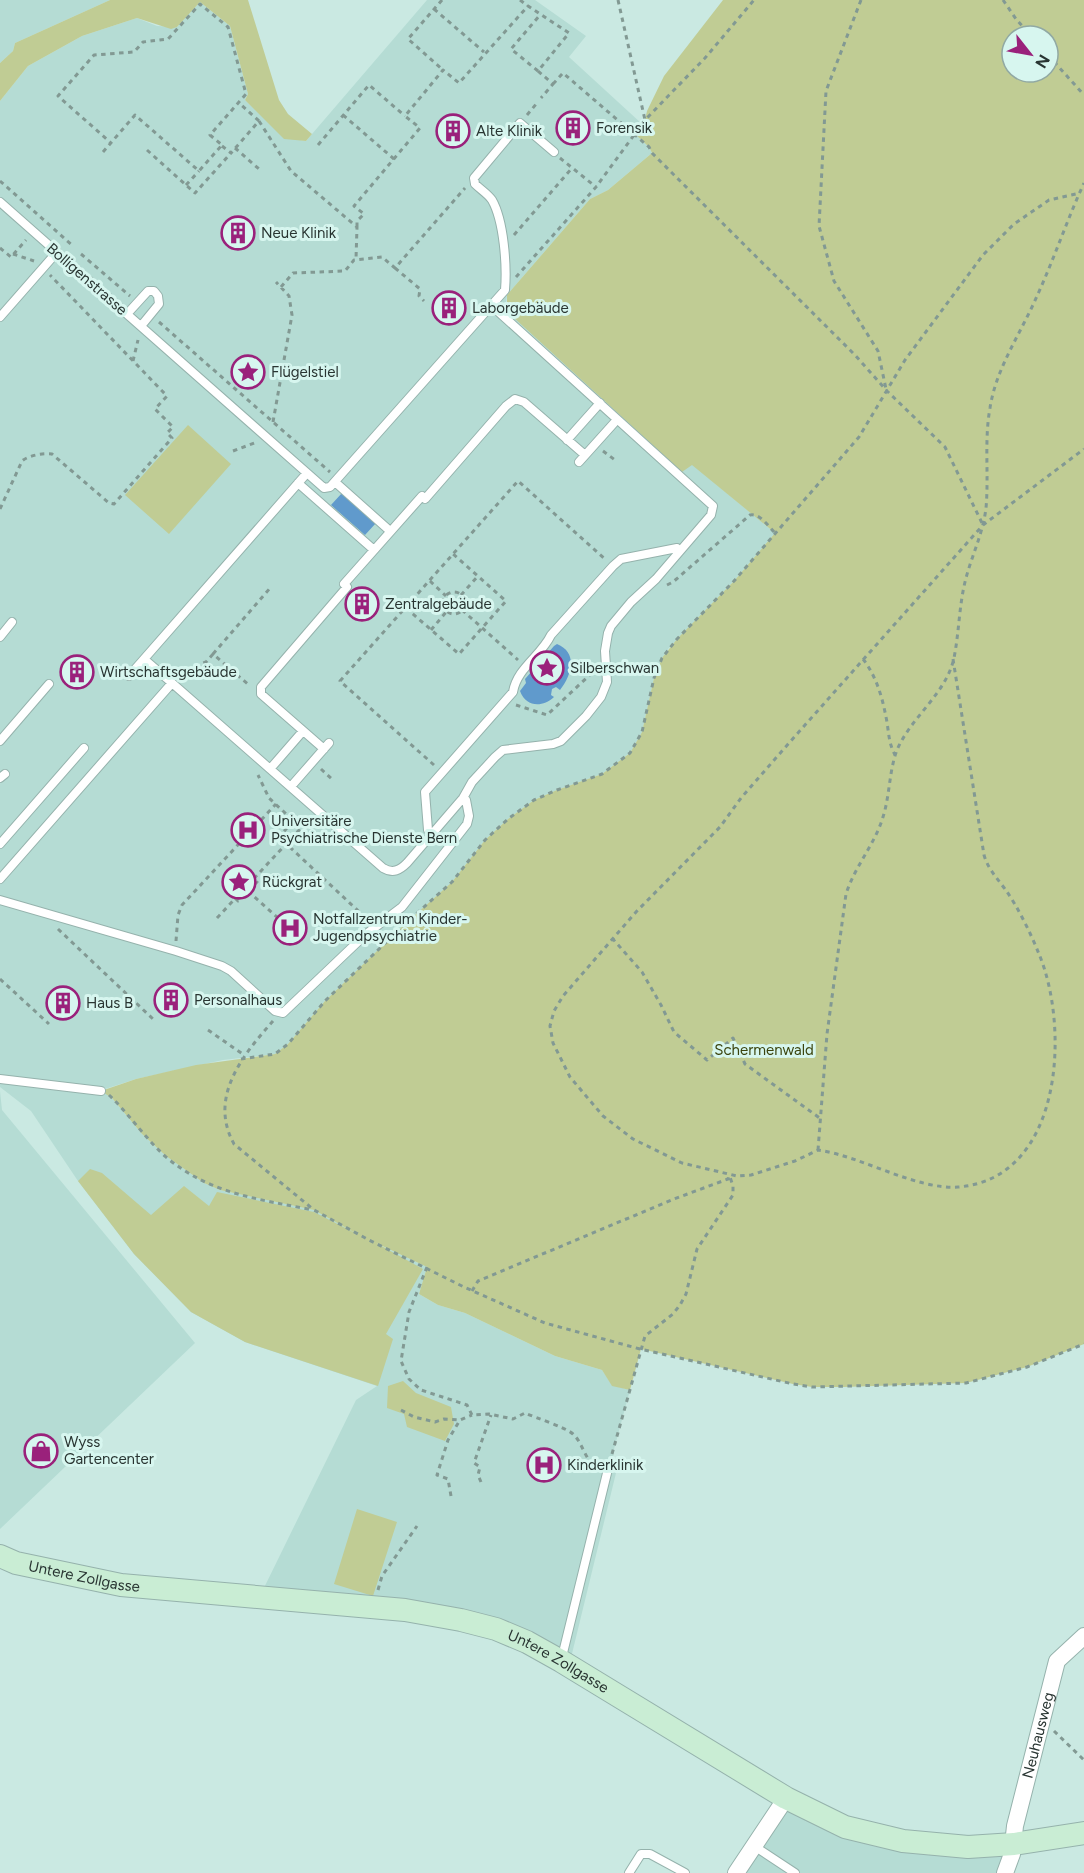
<svg xmlns="http://www.w3.org/2000/svg" width="1084" height="1873" viewBox="0 0 1084 1873" font-family="Figtree,sans-serif">
	<style>
		.built { fill: #b5dcd4 }
		.green { fill: #c0cc94; fill-rule: evenodd }
		.water { fill: #609acc }
		.lines { fill: none; stroke-linecap: round; stroke-linejoin: round }
		.lane-casing { stroke: #95b2ac; stroke-width: 10 }
		.street-casing { stroke: #95b2ac; stroke-width: 18 }
		.secondary-casing { stroke: #95b2ac; stroke-width: 24 }
		.path { stroke: #829993; stroke-width: 3; stroke-dasharray: 4.5 4.5; stroke-linecap: butt }
		.lane { stroke: #fff; stroke-width: 8 }
		.street { stroke: #fff; stroke-width: 16 }
		.secondary { stroke: #c9edd4; stroke-width: 22 }
		.labels { text-anchor: middle; stroke-width: 6; stroke-linejoin: round; paint-order: stroke }
		.poi-label { font-size: 15px; fill: #293532; stroke: #d7f6ef; text-anchor: start }
		.street-label { font-size: 15px; fill: #293532; stroke: #d7f6ef }
		.park-label { font-size: 15px; fill: #3b440e; stroke: #d7f6ef }
	</style>
	<rect width="100%" height="100%" fill="#cae9e2"/>
	<path class="built" d="M0,0h110l-95,43 -2,8 -13,12z
		M427,0h108l51,36 -17,21 72,66 -5,6v6l13,12 3,6 -44,37 -18,9 -83,96 -1,7 3,10 173,159 10,-7 83,69 -41,48 -66,68 -14,29 -12,54 -12,21 -28,21 -45,16 -23,10 -26,19 -23,21 -33,42 -47,42 -80,77 -37,43 -13,10 -52,6 -87,19 -34,11 10,8 30,36 24,22 38,27 16,7 94,20 55,30 58,27 -8,27 19,11 27,8 90,43 47,14 10,15 18,5 -17,63 3,20 -47,193 -42,-24 -267,-46 96,-196 21,-14 -132,-44 -54,-30 -57,-58 -56,-73 -47,-70 -31,-24v-986l28,-35 54,-30 55,-18 20,8 20,1 23,-25 30,24 18,68 -3,6 23,22 32,18 6,1z
		M0,1091l2,19 193,233 -195,186z
		M786,1798l59,29 169,17 -9,29h-269z"/>
	<path class="green" d="M110,0h138l31,100 9,14 24,20 -6,7 -22,-2 -39,-39 3,-6 -18,-68 -30,-24 -23,25 -6,2 -34,-11 -55,18 -54,30 -28,35v-38l13,-12 2,-8z
		M723,0h361v1344l-57,23 -61,16 -122,4h-32l-19,-3 -152,-35 -11,41 -18,-4 -10,-16 -47,-14 -90,-43 -27,-8 -19,-11 8,-27 -51,-24 47,26 -37,65 7,5 -15,47 -133,-44 -54,-30 -57,-58 -56,-73 12,-12 12,4 49,42 33,-29 25,20 8,-14 97,20 45,23 -45,-25 -94,-20 -16,-7 -38,-27 -24,-22 -30,-36 -11,-7 35,-12 60,-14 79,-11 13,-10 37,-43 80,-77 47,-42 33,-42 23,-21 26,-19 23,-10 45,-16 28,-21 12,-21 12,-54 8,-20 15,-19 57,-58 41,-48 -83,-68 -10,7 -170,-156 -5,-9v-12l83,-96 18,-9 44,-37 -3,-6 -13,-12 9,-15 2,-9 17,-35zM1012,36h36v36h-36z
		M188,425l43,39 -62,70 -44,-39z
		M403,1381l13,12 35,14 3,17 -9,17 -38,-14 -3,-13 -17,-6 1,-22z
		M357,1509l40,13 -24,74 -39,-12z"/>
	<path class="water" d="M342,493l34,30 -11,12 -34,-30z
		M557,644c22,9 14,32 3,46l-4,-3 -4,2 -1,6 3,2c-12,11 -28,10 -34,-6l6,-8 -1,-4 29,-33z"/>
	<g class="lines">
		<g class="lane-casing">
			<path id="lane" d="M0,202l307,271
				M127,314l21,-23h6l4,5 1,8 -18,22
				M0,317l57,-65
				M567,440l33,-37
				M579,462l35,-39
				M335,482l55,49
				M298,483l76,67
				M0,637l12,-15
				M129,676l15,-17
				M172,683l211,185c10,6 17,2 24,-5l56,-65 9,-16 23,-25 8,-7 50,-6 8,-3 25,-25 15,-19 6,-15 -2,-31 3,-18 3,-7 20,-24 25,-23 55,-64 2,-9 -221,-200
				M0,741l49,-57
				M324,749l-63,-55v-7l86,-100 -3,-3 78,-88 3,3 81,-93 9,-7 9,3 61,53
				M270,769l33,-38
				M0,778l5,-4
				M294,783l35,-40
				M433,833l-5,-3 -3,-38 88,-100c4,-24 28,-36 38,-57l62,-69 8,-7 56,-11 3,3
				M0,844l84,-96
				M0,879l172,-196 -28,-24 163,-186 17,15 6,-1 175,-197c2,-24 -1,-69 -13,-90 -4,-6 -12,-11 -17,-16l-1,-6 46,-55 34,29
				M0,900l176,51 46,15 9,5 44,40 8,2 82,-78 37,-28 65,-83 2,-8 -3,-16 -3,-2
				M0,1079l101,12
				M561,1661l48,-196
				M754,1846l41,27
				M629,1873l12,-19h9l35,19"/>
		</g>
		<g class="street-casing">
			<g id="street">
				<path d="M736,1873l50,-75"/>
				<path id="s1" d="M1005,1873l7,-19 3,-28 42,-165 27,-25"/>
			</g>
		</g>
		<g class="secondary-casing">
			<g id="secondary">
				<path id="s2" d="M0,1556l16,7 105,22 284,25 56,10 35,9 31,13 34,19 225,137 59,29 58,14 65,6 46,-3 70,-11"/>
			</g>
		</g>
		<path class="path" d="M442,0l-34,39 35,31
			M520,0l8,6
			M618,0l27,120
			M861,0l-35,91 -7,135 15,55 44,70 8,38
			M1003,0l13,19 15,17
			M434,9l50,43
			M1048,55l36,40
			M538,71l-27,-22 29,-34
			M553,84l10,-11 86,74 3,6 203,202 32,36 58,56 37,76
			M343,115l51,44
			M527,115l10,-12
			M259,121l32,50 66,56 -1,32
			M318,145l51,-60 36,31
			M222,146l9,7 28,-32 -21,-19
			M235,148l24,21
			M147,150l48,43 36,-40
			M103,152l32,-37 64,56 23,-26 -12,-10 36,-41 -18,-67 -28,-23 -32,35 -25,3 -9,10 -40,3 -36,41 53,47
			M560,158l36,29
			M0,181l73,65
			M186,185l13,-14
			M357,227v-6l7,-7 -10,-8 66,-78 -15,-12 38,-46 16,13 69,-77 41,27 -31,38 15,13 -12,14
			M514,235l58,-67
			M0,248l11,9 15,-17
			M13,254l21,7
			M81,254l49,42
			M395,268l25,21 -1,7 5,5
			M516,277l80,-90 49,-67 60,-62 49,-58
			M281,287l12,-14 52,-2 9,-11 28,-3 13,11 70,-80
			M159,322l171,150
			M133,361l5,-21
			M273,422l19,-107 -3,-19 -13,-14
			M233,451l24,-9
			M603,451l12,9
			M0,509l22,-48c7,-6 22,-8 30,-7l57,49 5,1 58,-66 -5,-5 6,-6 -18,-18 12,-13 -117,-121
			M430,581l16,15
			M667,585l6,-3 77,-67c10,-2 18,11 25,18
			M443 603a11 11 0 1 1 22 0a11 11 0 1 1-22 0Z
			M461,595l17,-19
			M406,608l53,46 47,-53 -53,-47
			M462,610l56,50
			M431,630l16,-19
			M213,654l58,-67
			M863,659c13,17 19,37 23,58 3,14 2,25 9,38
			M953,659l31,196c4,14 13,23 21,34 13,18 26,45 34,65 31,74 24,225 -81,233 -42,3 -97,-31 -140,-37l-23,11 -44,14 -14,1 -55,-13 -49,-24 -30,-23 -33,-39 -17,-34 -3,-17 4,-15 9,-15 73,-84 84,-85 21,-29 48,-55 194,-218 101,-76
			M179,674l3,-3 24,-9 7,-8 37,32
			M516,705l31,10 48,-45
			M434,765l-94,-84 178,-200 87,78
			M321,769l13,12
			M293,821l-14,16 89,83
			M248,891l30,27
			M235,898l3,3 19,-19 -4,-3
			M217,918l84,-90 -32,-30 -11,-23
			M58,929l95,90
			M612,938l30,34 19,33 13,27 33,28 26,-22 12,26 76,55
			M176,941l2,-26 4,-10 94,-101
			M0,979l49,45
			M273,1021c-30,34 -65,76 -39,123l80,66 55,30 95,47 81,36 95,26 153,35 19,3 154,-4 61,-16 57,-23
			M208,1030l36,25
			M241,1059l34,-5 13,-10 37,-43 80,-77 47,-42 33,-42 23,-21 26,-19 23,-10 45,-16 28,-21 12,-21 12,-54 8,-20 15,-19 57,-58 125,-144 46,-77 78,-105 31,-31 35,-24 31,-7
			M109,1095c20,19 36,43 57,62 44,37 92,42 147,53
			M818,1150l9,-116 19,-140c9,-28 29,-50 37,-77 7,-22 6,-46 14,-67 14,-33 49,-56 57,-92 5,-25 5,-51 11,-76 6,-25 18,-48 21,-74 3,-33 -2,-67 4,-100 6,-40 31,-75 47,-112 17,-37 30,-76 47,-113
			M427,1267l-18,45 -8,49 8,18 12,11 46,15 5,10 17,-1 24,5 12,-6c11,5 40,14 48,21 10,9 12,27 24,34
			M472,1291l6,-10 196,-82 54,-20 1,-5
			M401,1410l13,7 21,5 9,-3 16,1
			M612,1454l33,-118 28,-22 7,-9 6,-11 11,-45 36,-54v-9l-4,-12
			M481,1482l-3,-7 2,-8 -6,-4 17,-48
			M451,1496l-3,-17 -11,-4 11,-35 12,-20 12,-5
			M378,1590l4,-14 35,-50
			M1054,1731l30,29"/>
		<use href="#lane" class="lane"/>
		<use href="#street" class="street"/>
		<use href="#secondary" class="secondary"/>
	</g>
	<defs>
		<g id="building-ring" transform="scale(1.725)"><circle r="9.5" fill="#d7f6ef" stroke="#9a217b" stroke-width="1.5"/><path d="M-4-6H4V6H1V3H-1V6H-4ZM-2.5-4.3h1.7v1.8h-1.7ZM.8-4.3h1.7v1.8H.8ZM-2.5-1h1.7V.8h-1.7ZM.8-1h1.7V.8H.8Z" fill="#9a217b"/></g>
		<g id="sight-ring" transform="scale(1.725)"><circle r="9.5" fill="#d7f6ef" stroke="#9a217b" stroke-width="1.5"/><path d="M0-6L1.8-2.2L6-1.7L2.9 1.2L3.7 5.4L0 3.3L-3.7 5.4L-2.9 1.2L-6-1.7L-1.8-2.2Z" fill="#9a217b"/></g>
		<g id="hospital-ring" transform="scale(1.725)"><circle r="9.5" fill="#d7f6ef" stroke="#9a217b" stroke-width="1.5"/><path d="M-5-5h3v3.5h4V-5h3V5h-3V1.5h-4V5h-3Z" fill="#9a217b"/></g>
		<g id="shop-ring" transform="scale(1.725)"><circle r="9.5" fill="#d7f6ef" stroke="#9a217b" stroke-width="1.5"/><path d="M-5-2.5h2.3a2.7 3.5 0 0 1 5.4 0H5L5.5 6h-11ZM-1.5-2.5h3a1.5 2.3 0 0 0-3 0Z" fill="#9a217b"/></g>
	</defs>
	<g fill-rule="evenodd">
		<use href="#building-ring" x="573" y="128"/>
		<use href="#building-ring" x="453" y="131"/>
		<use href="#building-ring" x="238" y="233"/>
		<use href="#building-ring" x="449" y="308"/>
		<use href="#sight-ring" x="248" y="372"/>
		<use href="#building-ring" x="362" y="604"/>
		<use href="#sight-ring" x="547" y="668"/>
		<use href="#building-ring" x="77" y="672"/>
		<use href="#hospital-ring" x="248" y="830"/>
		<use href="#sight-ring" x="239" y="882"/>
		<use href="#hospital-ring" x="290" y="928"/>
		<use href="#building-ring" x="171" y="1000"/>
		<use href="#building-ring" x="63" y="1003"/>
		<use href="#shop-ring" x="41" y="1451"/>
		<use href="#hospital-ring" x="544" y="1465"/>
	</g>
	<g class="labels">
		<g class="poi-label">
			<text x="596" y="133">Forensik</text>
			<text x="476" y="136">Alte Klinik</text>
			<text x="261" y="238">Neue Klinik</text>
			<text x="472" y="313">Laborgebäude</text>
			<text x="271" y="377">Flügelstiel</text>
			<text x="385" y="609">Zentralgebäude</text>
			<text x="570" y="673">Silberschwan</text>
			<text x="100" y="677">Wirtschaftsgebäude</text>
			<text x="271" y="826">Universitäre<tspan x="271" dy="17">Psychiatrische Dienste Bern</tspan></text>
			<text x="262" y="887">Rückgrat</text>
			<text x="313" y="924">Notfallzentrum Kinder-<tspan x="313" dy="17">Jugendpsychiatrie</tspan></text>
			<text x="194" y="1005">Personalhaus</text>
			<text x="86" y="1008">Haus B</text>
			<text x="64" y="1447">Wyss<tspan x="64" dy="17">Gartencenter</tspan></text>
			<text x="567" y="1470">Kinderklinik</text>
		</g>
		<g class="street-label">
			<text transform="translate(87 279) rotate(41)" y="5">Bolligenstrasse</text>
			<text dy="5" stroke="none"><textPath href="#s2" startOffset="87">Untere Zollgasse</textPath></text>
			<text dy="5" stroke="none"><textPath href="#s2" startOffset="573">Untere Zollgasse</textPath></text>
			<text dy="5" stroke="none"><textPath href="#s1" startOffset="142">Neuhausweg</textPath></text>
		</g>
		<g class="park-label">
			<text x="764" y="1055">Schermenwald</text>
		</g>
	</g>
	<g transform="translate(1030 54) rotate(121)"><circle r="28" fill="#d7f6ef" stroke="#91a9a3" stroke-width="1.5"/>
	<path d="M0-4.5L10 22L0 15L-10 22Z" fill="#9a217b"/>
	<text y="-9" font-size="16" font-weight="bold" text-anchor="middle" fill="#293532">N</text>
	</g>
</svg>
